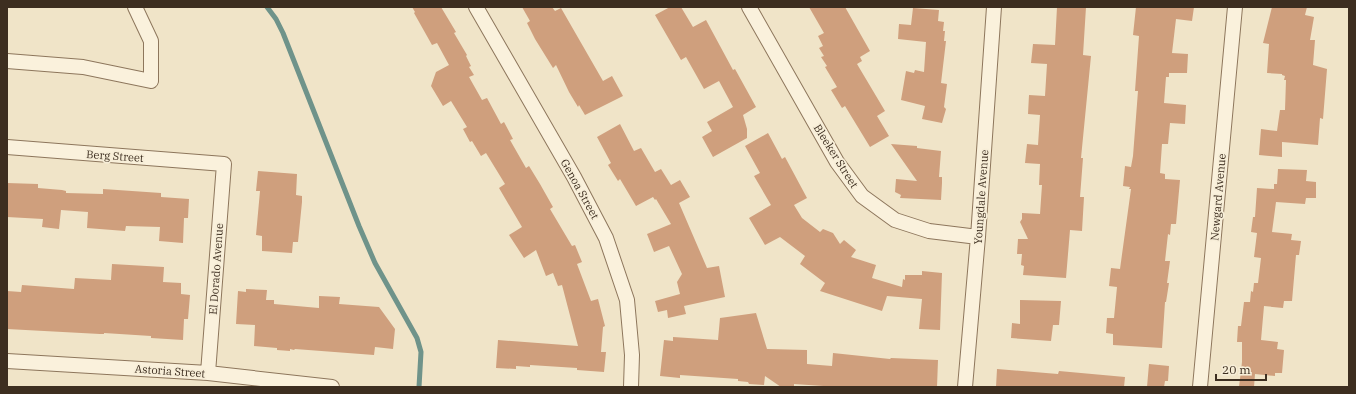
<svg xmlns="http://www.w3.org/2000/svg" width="1356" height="394" viewBox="0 0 1356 394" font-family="'IBM Plex Serif',serif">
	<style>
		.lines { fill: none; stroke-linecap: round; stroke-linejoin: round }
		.stream { stroke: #6f938a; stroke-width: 5 }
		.building { fill: #cf9f7d }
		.minor-casing { stroke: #8d765c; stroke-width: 16 }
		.minor { stroke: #faf1dc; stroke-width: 14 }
		.labels { text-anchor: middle; stroke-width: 3.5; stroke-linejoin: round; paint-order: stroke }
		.street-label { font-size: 11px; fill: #3d2e20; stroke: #f7eed8 }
	</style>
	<rect width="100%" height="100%" fill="#f0e4c8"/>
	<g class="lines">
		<path class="stream" d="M267,7l9,12 7,14 76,193 16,37 42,75 4,14 -2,35"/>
	</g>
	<path class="building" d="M412,7h29l15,25 -2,1 13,22 -1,1 5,10 -2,1 5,8 -5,2 13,23 5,-2 14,26 3,-2 9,17 -3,1 16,28 3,-2 11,18 13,23 -3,2 22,37 3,-1 7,17 -5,2 14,37 7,-2 7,27 -2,1 -2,25h5l-2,20 -27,-2v-2l-47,-3v2l-14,-1v3l-20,-1 2,-28 80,6 -16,-61 -4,1 -5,-13 -7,3 -10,-26 -12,8 -15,-23 13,-8 -23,-39 6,-4 -19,-31 -5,3 -9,-15 -2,1 -7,-13 4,-2 -16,-26 -8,5 -12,-20 5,-14 13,-7 -12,-22 -5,2 -18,-32 1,-1z
		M522,7h30l3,4 6,-3 42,73 9,-5 11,20 -38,19 -6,-10 -1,2 -9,-15 -13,-27 -3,3 -18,-29 -8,-16 3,-2z
		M670,7h11l12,20 13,-7 27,50 2,-1 21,38 -13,8 4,14v9l-34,19 -11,-20 10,-6 -5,-9 26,-15 -14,-26 -15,8 -18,-32 -5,3 -26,-45z
		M809,7h36l25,44 -10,6 2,4 -5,3 28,47 -8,5 12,20 -19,11 -25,-41 -3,2 -11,-18 6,-3 -12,-20 2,-1 -6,-9 3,-1 -5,-8 4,-2 -5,-10 6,-3z
		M1057,7h29l-3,48 8,1 -10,102h2l-3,39h4l-2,34 -12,-1 -4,48 -43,-3 1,-9 -3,-1 1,-11h-5l1,-15h10l-8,-17 2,-3v-6l18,1 2,-29h-3l1,-21 -15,-1 2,-19 11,1 2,-30 -12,-1 1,-19 16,1 2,-32 -16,-1 2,-19 22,1z
		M1136,7h58l-2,14 -16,-2 -4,34 16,1 -1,19h-18v4h-3l-2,26 22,2 -1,19 -15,-1 -2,21h-6l-2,29 5,1v5l15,1 -4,44h-5l-1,11 -2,-1 -3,27h5l-3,22h2l-3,19h-1l-3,46 -49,-3v-11l-7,-1 1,-15h7l3,-31 -8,-1 2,-18 9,1 11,-80h-2l1,-2 -7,-1 2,-20 6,1 2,-11 5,-65h-3l4,-55 -6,-1z
		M1272,7h35l-2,8 9,2 -4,23h5l-2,25 14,4 -4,50 -3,-1 -2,27 -36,-3v15l-23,-2 2,-26 16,2 3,-21h5l1,-30h-2l1,-4 -3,-1v-1l-15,-1 2,-29 -6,-1z
		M913,8l26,2 -1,11 6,1 -1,9h2l-1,10h2l-5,42 6,1 -3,23 2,2 -4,14 -20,-4 3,-13 -24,-6 5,-29 8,2 1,-3 9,2 2,-30 -28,-3 1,-15 12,1z
		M620,124l14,27 7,-3 14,24 6,-3 10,16 9,-5 10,17 -11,6 28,65 12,-2 6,31 -41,9 2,8 -18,4 -1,-8 -9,2 -3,-11 25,-7 -3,-12 5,-8 -13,-28 -15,6 -7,-18 24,-10 -15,-25 -1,1 -2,-3 -17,9 -16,-27 -2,2 -10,-16 3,-2 -14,-26z
		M768,133l14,26 3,-2 22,41 -13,7 8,13 18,14 3,-3 10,4 7,11 4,-4 12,10 -5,7 25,8 -4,13 30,9 1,-8 2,1v-5h17v-4l20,2 -2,57 -21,-1 3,-30 -35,-3 -5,15 -62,-20 5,-8 -25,-19 5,-8 -25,-19 -15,8 -16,-27 22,-13 -17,-29 6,-3 -15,-27z
		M891,144l26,2v2l24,3 -2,26h3v6l-1,17 -41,-2 1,-3 -6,-3 1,-13 21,2z
		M1278,169l29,1 -1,11 10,1v16h-10l-1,6 -29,-2 -4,30 20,2 -1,6 10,1 -2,14h-3l-4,46h-8l-1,7 -19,-2 -3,34 17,2 -1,7 7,1 -2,23h-7v3l-20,-2 -1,13h-15l3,-25v-20h-5l1,-16h3l3,-24h6l1,-11 2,1 1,-9h4l3,-25 -7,-1 3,-24 -6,-1 2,-15h2l2,-29 17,1v-5h3z
		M258,171l39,3 -1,21 6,1v6l-4,40h-5l-1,11 -30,-2v-15l-6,-1 4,-44h-4z
		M7,183l31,1v4l24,2 4,1v2l37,1v-5l58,4v4l28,2 -1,19h-4l-1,25 -24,-2 1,-14 -34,-1 -1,5 -38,-3 1,-16 -27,-2 -2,19 -17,-2 1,-8 -36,-2z
		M112,264l52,3 -1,15 18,1v11l9,1 -2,24h-4l-1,21 -32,-2v-2l-47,-3v1h-4l-93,-5v-38l14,1 1,-7 52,4 1,-11 36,2z
		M246,289l21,1 -1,10h8v4l45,4v-12l21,1 -1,7 40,3 16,22 -2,20 -18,-2 -1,8 -79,-6 -1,1 -4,-1v2l-13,-1v-2l-23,-2 1,-21 -19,-1 2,-33 8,1z
		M1020,300l41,1 -2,24h-6l-2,16 -40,-3 1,-15 8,1z
		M756,313l11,36 40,1v14l25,2 1,-13 57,6 1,-1 47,2 -1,27h-99l-44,-3v3h-13l-16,-11 -1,9 -15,-1 -1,-2 -10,-1v-2l-58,-4v3l-20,-2 4,-36 9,1v-4l45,3 2,-22z
		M1149,364l20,2 -1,15h-3l-1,6h-17z
		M997,369l61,5 1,-3 66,6 -1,10h-128z"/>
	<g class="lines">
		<g class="minor-casing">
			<path id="minor" d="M476,7l98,170 32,61 21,62 5,55 -1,32
				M749,7l88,155 25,34 33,24 34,11 49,6
				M7,61l76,6 68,14v-40l-16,-34
				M7,147l217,17 -16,209
				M7,361l201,12 124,14
				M965,387l13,-150 16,-230
				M1200,387l35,-380"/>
		</g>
		<use href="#minor" class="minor"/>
	</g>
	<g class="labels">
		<g class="street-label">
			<text transform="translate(115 156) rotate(4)" y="4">Berg Street</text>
			<text transform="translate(836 156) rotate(58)" y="4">Bleeker Street</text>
			<text transform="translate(580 189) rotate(61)" y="4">Genoa Street</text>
			<text transform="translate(981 197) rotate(-86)" y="4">Youngdale Avenue</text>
			<text transform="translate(1218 197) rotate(-85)" y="4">Newgard Avenue</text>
			<text transform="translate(216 269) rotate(-86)" y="4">El Dorado Avenue</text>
			<text transform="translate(170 371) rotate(4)" y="4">Astoria Street</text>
		</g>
	</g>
	<rect width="1356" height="394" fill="none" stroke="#3d2e20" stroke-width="16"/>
	<path d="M1216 374v6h50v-6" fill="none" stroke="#3d2e20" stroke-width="2"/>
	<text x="1222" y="374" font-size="12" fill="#3d2e20" stroke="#f7eed8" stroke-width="3" paint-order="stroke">20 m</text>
</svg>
